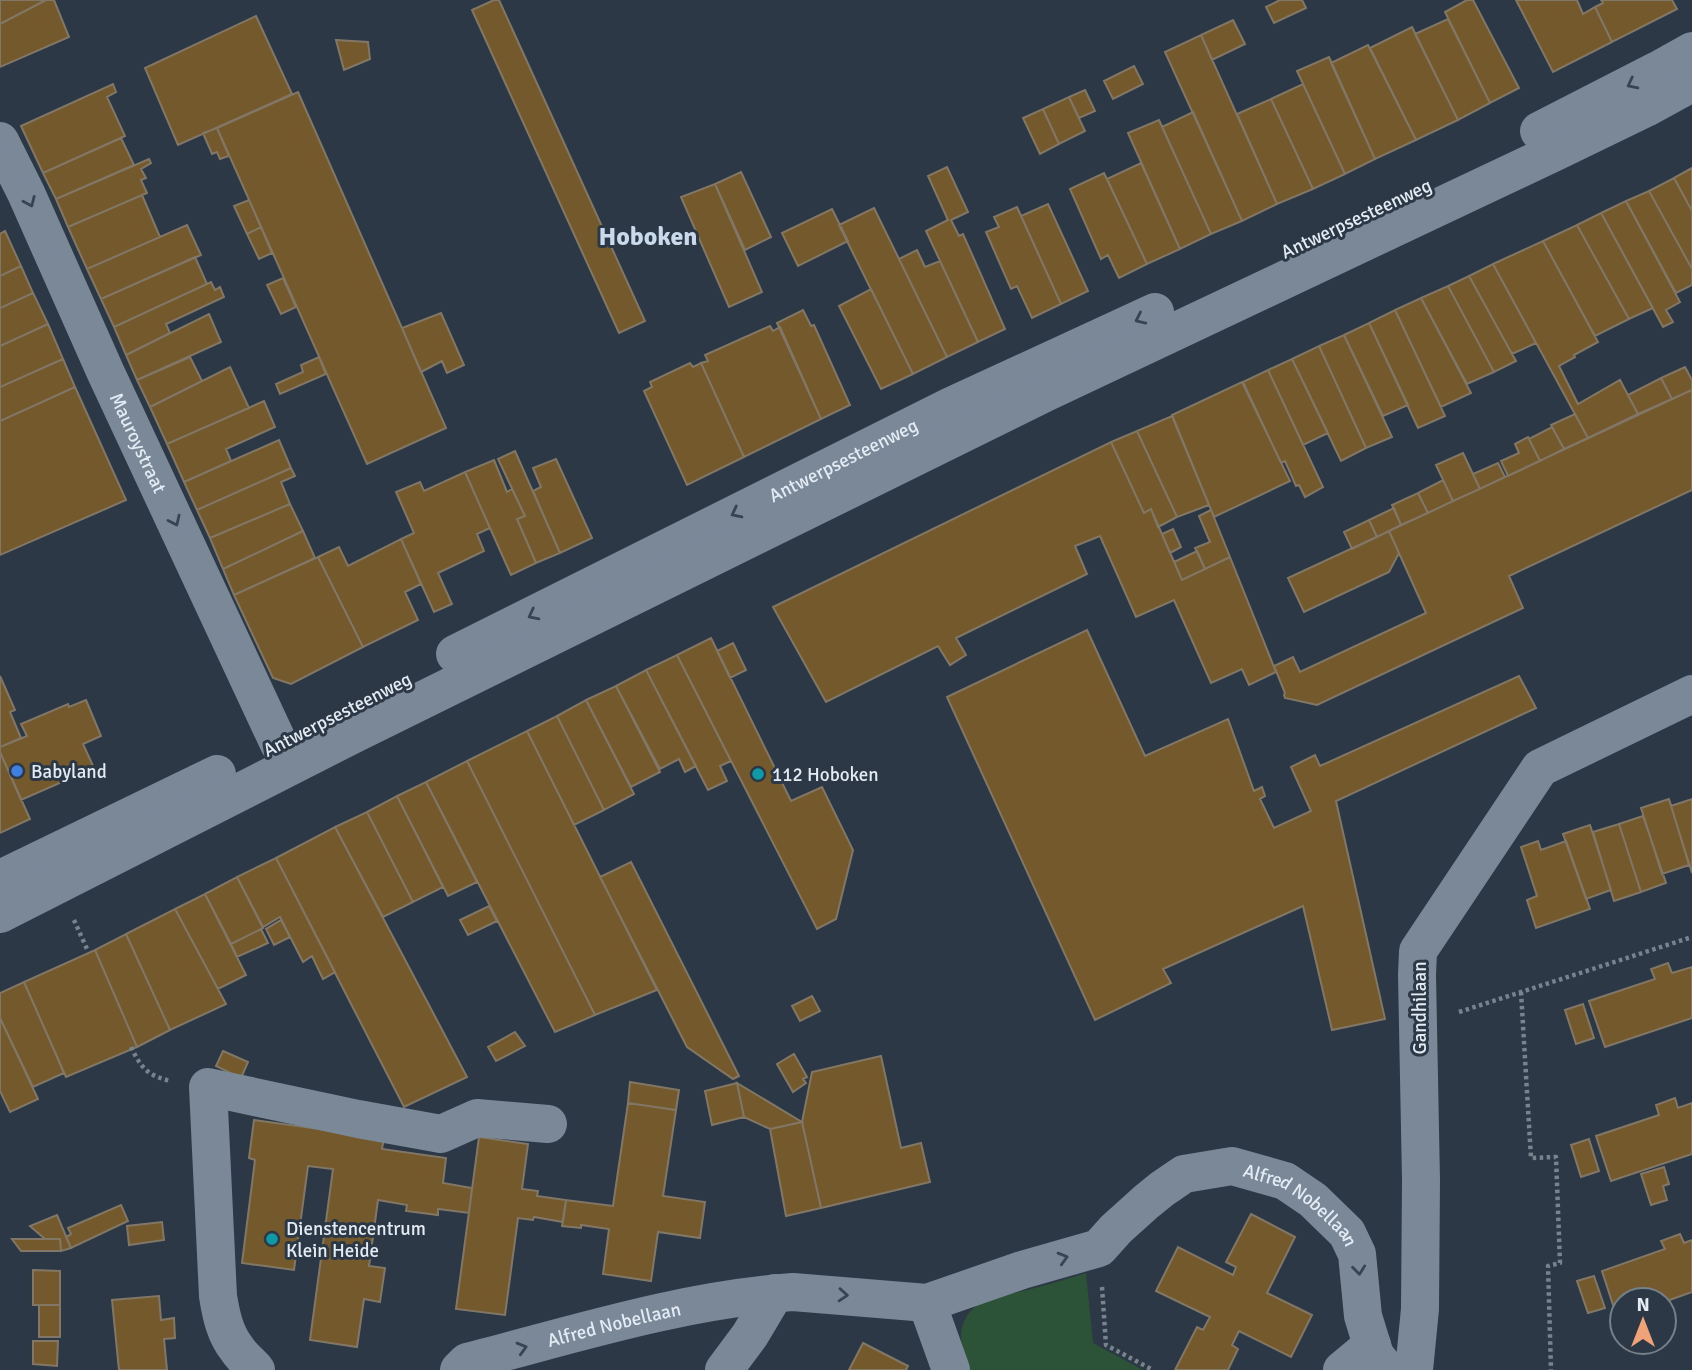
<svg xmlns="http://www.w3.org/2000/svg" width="1692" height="1370" viewBox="0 0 1692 1370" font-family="Signika,sans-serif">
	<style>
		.green { fill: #2c5337 }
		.building { fill: #74592c; stroke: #827766; stroke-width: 2 }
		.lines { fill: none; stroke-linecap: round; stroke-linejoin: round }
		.path { stroke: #78838e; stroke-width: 4.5; stroke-dasharray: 3.5 3.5; stroke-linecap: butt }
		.minor { stroke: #7a8898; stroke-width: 38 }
		.oneway { stroke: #384451 }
		.shop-dot { fill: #3f7fe0; stroke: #2c3845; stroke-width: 2.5 }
		.culture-dot { fill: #0f9aa8; stroke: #2c3845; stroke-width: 2.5 }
		.labels { text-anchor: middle; stroke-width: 6; stroke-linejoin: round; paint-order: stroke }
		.street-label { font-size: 19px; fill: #e3ebf4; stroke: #2c3845 }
		.poi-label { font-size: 19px; fill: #e3ebf4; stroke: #2c3845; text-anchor: start }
		.district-label { font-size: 26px; font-weight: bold; fill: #cad9eb; stroke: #2c3845 }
	</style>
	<rect width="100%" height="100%" fill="#2c3845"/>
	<path class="green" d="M1086,1273l7,70 50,27h-173c-8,-20 -15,-38 -1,-57 5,-6 13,-13 21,-16 10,-3 22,-3 33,-6 21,-5 42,-11 63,-18z"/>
	<path class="building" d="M0,0h46l-46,24z
		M46,0h8l15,37 -69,30v-43z
		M494,0h5l146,321 -26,12 -147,-323z
		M1280,0h22l4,8 -32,15 -8,-16z
		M1467,0h6l46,88 -29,15 -45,-91z
		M1516,0h61l6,14 12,-7 17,35 -59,30z
		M1601,0h71l5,9 -65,33 -17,-35 8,-4z
		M256,16l36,78 -114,51 -33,-77z
		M1448,19l42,84 -32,17 -43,-86z
		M1233,20l12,24 -33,16 -11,-25z
		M1412,27l46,93 -42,20 -46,-92z
		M1201,35l76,169 -35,17 -77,-169z
		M336,40l32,2 2,17 -26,11z
		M1368,45l48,95 -41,19 -44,-96z
		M1329,57l46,102 -30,15 -48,-103z
		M1134,66l9,18 -30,15 -9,-18z
		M113,84l3,8 -9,5 18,39 -82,37 -22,-47z
		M1303,84l42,90 -32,15 -42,-90z
		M1085,90l10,21 -16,7 -10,-21z
		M298,92l148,336 -79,36 -150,-336z
		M1069,97l16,34 -26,13 -16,-35z
		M1271,99l42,90 -36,15 -40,-90z
		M1043,109l16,35 -19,10 -17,-36z
		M1193,112l49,109 -31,13 -49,-107z
		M1159,120l52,114 -31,15 -52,-116z
		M217,128l12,28 -9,3 -3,-7 -5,2 -9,-21z
		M121,138l13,27 -78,34 -13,-26z
		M149,159l2,4 -10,6 5,9 -5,2 6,13 -79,34 -12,-28z
		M1141,163l39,86 -33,15 -40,-85z
		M947,167l21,45 -17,8 8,16 4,-2 42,95 -27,13 -52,-111 22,-11 -20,-44z
		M1692,168v43l-18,-33z
		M741,172l30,65 -26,13 -30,-66z
		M1104,173l43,91 -28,14 -11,-23 -7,4 -31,-70z
		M1674,178l18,33v58l-43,-78z
		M715,184l47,108 -33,15 -48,-110z
		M1649,191l43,78v16l-16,8 -50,-92z
		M142,195l18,42 -73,32 -19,-42z
		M249,200l12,27 -14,7 -13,-28z
		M1626,201l54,101 -14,8 7,12 -10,5 -62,-114z
		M1048,204l40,87 -27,13 -40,-88z
		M1017,207l44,97 -29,14 -15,-32 -6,3 -25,-57 13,-5 -5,-10z
		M874,208l73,149 -34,17 -74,-149z
		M832,209l16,32 -50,25 -16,-33z
		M1601,213l52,95 -24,11 -52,-94z
		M187,225l14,30 -100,44 -14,-30z
		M1577,225l52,94 -34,17 -52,-95z
		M261,227l11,26 -13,6 -12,-25z
		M5,231l16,35 -21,10v-42z
		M1543,241l55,101 -24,13 1,2 -16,9 19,38 42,-24 18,34 -50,24 -95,-174z
		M917,250l8,17 15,-6 38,81 -31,15 -48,-98z
		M195,257l12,27 -93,43 -13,-28z
		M1493,264l43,79 -24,11 -43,-78z
		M21,266l12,27 -33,15v-32z
		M1469,276l47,85 -22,11 -46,-86z
		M283,278l13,29 -15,7 -14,-29z
		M211,282l4,8 5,-3 4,10 -58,27 4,9 -44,22 -12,-28z
		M1448,286l46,86 -27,12 -46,-86z
		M871,289l42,85 -32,15 -42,-83z
		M33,293l15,31 -48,22v-38z
		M1421,298l50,95 -30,14 -46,-97z
		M803,310l8,16 3,-1 36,80 -29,14 -44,-96z
		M1395,310l50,106 -27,12 -49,-105z
		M441,313l23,52 -17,8 -5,-12 -21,11 -19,-44z
		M209,314l12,28 -84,38 -11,-25z
		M1369,323l39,82 -25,11 -39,-81z
		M48,324l15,35 -63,28v-41z
		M770,326l3,5 7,-4 41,92 -77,38 -43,-94 7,-2 -3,-6z
		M1344,335l48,102 -26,11 -47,-102z
		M1319,346l47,102 -25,13 -49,-102z
		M190,357l12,24 -52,26 -13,-27z
		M319,357l7,17 -46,20 -4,-10 27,-12 -2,-7z
		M63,359l12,28 -75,34v-34z
		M1292,359l36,74 -25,12 -35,-75z
		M690,363l3,4 8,-4 43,94 -57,28 -43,-94 8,-4 -2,-5z
		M230,367l19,41 -82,36 -17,-37z
		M1685,367l7,13v10l-20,9 -11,-21z
		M1268,370l55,117 -18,10 -6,-12 -3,1 -11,-25 -4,2 -38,-81z
		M1661,378l11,21 -34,15 -10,-19z
		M1242,382l48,99 -76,36 -42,-102z
		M75,387l51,113 -126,55v-134z
		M1692,390v100l-183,86 14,32 -206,97 -32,-7 -1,-3 1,-2 -11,-27 19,-9 7,15 126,-59 -37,-82z
		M264,401l11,26 -49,22 5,12 -47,21 -17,-38z
		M1575,414l13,24 -24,11 -13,-24z
		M1172,416l37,89 -32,12 -40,-86z
		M1552,427l12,22 -24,12 -11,-22z
		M1137,431l40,86 -19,10 -7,-18 -7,4 -33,-71z
		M1528,437l12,24 -32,15 -7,-15 18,-8 -4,-9z
		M279,440l12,28 -94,42 -13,-28z
		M1111,442l33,71 7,-4 31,71 48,-23 46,115 -27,13 -7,-16 -31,14 -37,-83 -38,17 -36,-81 -25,10 12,28 -131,64 10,17 -16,10 -12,-19 -112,56 -53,-95z
		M515,451l45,102 -24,10 -19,-44 8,-3 -27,-57z
		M1463,453l17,36 -27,12 -17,-36z
		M556,459l36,79 -32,15 -27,-62 8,-4 -8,-19z
		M494,460l13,32 5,-3 13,27 -8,3 19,44 -25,12 -46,-103z
		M1498,463l7,14 -25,12 -7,-15z
		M291,468l4,8 -14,6 9,22 -80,34 -13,-28z
		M465,472l25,56 -13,6 7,17 -46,22 14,31 -18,8 -33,-73 13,-6 -18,-41 24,-10 4,9z
		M1443,480l10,21 -25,12 -10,-20z
		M1418,493l10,20 -27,12 -9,-20z
		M290,504l13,27 -80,38 -13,-31z
		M1394,508l7,17 -24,12 -8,-17z
		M1211,510l19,47 -25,12 -10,-21 15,-6 -11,-26z
		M1369,520l8,17 -25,12 -8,-17z
		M1173,529l8,18 -11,6 -8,-19z
		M303,531l12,27 -81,37 -11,-26z
		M1389,531l10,22 -10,19 -85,40 -16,-34z
		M401,539l20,45 -16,8 13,28 -55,27 -45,-90 21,-10 9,19z
		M1197,551l8,18 -23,11 -8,-18z
		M318,557l45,90 -72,37 -18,-6 -39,-83z
		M1087,630l58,126 83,-37 26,72 8,-4 3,9 -5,3 14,29 37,-17 -20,-44 24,-12 5,11 199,-90 17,32 -200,93 49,218 -53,11 -29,-124 -140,63 8,14 -76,37 -148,-323z
		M711,638l80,163 31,-14 31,63 -17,69 -19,10 -140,-274z
		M733,643l13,27 -16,8 -13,-27z
		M677,655l54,106 -11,5 7,15 -19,9 -62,-120z
		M646,670l50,96 -11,6 -6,-13 -19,10 -44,-83z
		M0,676l15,34 -5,2 11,26 -21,9z
		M616,686l44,86 -29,15 -45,-87z
		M86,700l15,36 -18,8 11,24 -73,32 -21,-48v-5l27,-11 -6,-12 47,-20 1,3z
		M586,700l48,94 -30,16 -47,-94z
		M557,716l47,94 -30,15 -47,-94z
		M527,731l130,259 -62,25 -128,-254z
		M0,752l30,67 -30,14z
		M467,761l128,254 -40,17 -129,-250z
		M426,782l51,100 -29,14 -51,-100z
		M397,796l46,91 -30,15 -46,-90z
		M1669,799l20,66 -27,9 -21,-66z
		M1692,799v74l-21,-67z
		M367,812l46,90 -30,15 -48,-90z
		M1643,816l23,67 -25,9 -22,-68z
		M1619,824l22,68 -27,9 -21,-69z
		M1590,825l21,65 -25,9 -23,-65z
		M335,827l132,250 -63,30 -128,-249z
		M1538,841l3,9 25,-9 24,68 -54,19 -9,-28 10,-4 -16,-49z
		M276,858l59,114 -12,7 -11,-23 -9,6 -23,-45 -17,10 -26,-50z
		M631,862l108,214 -6,3 -46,-32 -87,-170z
		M237,877l26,51 -32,16 -26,-50z
		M205,894l41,81 -28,14 -43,-80z
		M489,906l8,15 -29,14 -8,-15z
		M175,909l51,95 -56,26 -44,-96z
		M281,920l9,17 -16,8 -8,-16z
		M261,929l7,14 -31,14 -6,-13z
		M126,934l44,96 -33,17 -42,-97z
		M95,950l42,97 -71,30 -42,-95z
		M1668,963l4,10 20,-6v51l-87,29 -16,-46 66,-22 -4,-10z
		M24,982l40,91 -31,14 -33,-69v-25z
		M812,996l8,15 -20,10 -8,-15z
		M1583,1004l11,34 -18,6 -11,-34z
		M0,1018l38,81 -28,13 -10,-21z
		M515,1032l10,14 -29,15 -8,-14z
		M223,1051l25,11 -7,16 -25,-12z
		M794,1054l13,23 -4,2 3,4 -13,9 -16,-28z
		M881,1056l20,92 20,-5 9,39 -109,26 -19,-86 10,-50z
		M630,1082l49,8 -3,20 -48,-7z
		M737,1083l7,34 -32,8 -7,-34z
		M737,1083l65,39 -32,7 -26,-12z
		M1675,1098l3,10 14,-5v51l-81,27 -15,-45 63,-21 -3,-10z
		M628,1103l48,7 -13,86 42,6 -5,36 -42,-6 -7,49 -48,-7 6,-45 -28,-4v3l-19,-2 4,-26 47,6z
		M254,1120l130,18 -2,11 64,9 -3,25 29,5 -3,25 -31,-4v6l-32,-4 1,-6 -29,-5 -9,66 16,2 -5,34 -16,-3 -7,48 -47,-7 23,-171 -25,-3 -14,104 -52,-7 13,-103 -6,-2z
		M802,1122l19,86 -35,8 -16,-87z
		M479,1137l49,7 -6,45 16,2 -1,5 29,4 -3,22 -29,-5 -1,3 -15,-2 -13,97 -49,-6z
		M1589,1139l10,32 -18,6 -10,-32z
		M1664,1167l5,17 -6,2 4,14 -16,5 -10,-31z
		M121,1205l7,16 -57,27 -5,-11 5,-3 -3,-6z
		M1251,1214l44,23 -28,56 45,22 -21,42 -52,-26 -7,14 6,4 -10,21h-53l22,-43 6,3 7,-13 -54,-26 22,-44 55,28 3,-8 -10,-5z
		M57,1215l14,33 -10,3 -1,-12h-15l-15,-13z
		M162,1222l2,18 -35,5 -2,-19z
		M1680,1234l4,9 8,-3v52l-28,10v-2h-42v16l-5,1 -15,-46 63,-22 -4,-8z
		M12,1239h48l1,12h-40z
		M33,1270l27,1v34h-27z
		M1594,1276l11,32 -17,5 -11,-32z
		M159,1296l2,24 13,-2 1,20 -11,1 3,31h-48l-7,-70z
		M39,1305h21v32h-21z
		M33,1341h25l-1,25 -24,-2z
		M863,1343l45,23 -2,4h-57z"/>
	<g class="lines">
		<path class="path" d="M74,920l13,29
			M1521,992l10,166 25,-1 4,106 -12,3 3,104
			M1459,1012l233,-75
			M131,1047c10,21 17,29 40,34
			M1102,1287l4,58 47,25"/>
		<g class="minor">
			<path d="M1539,131l119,-61 34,-19"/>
			<path id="s1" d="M0,141l26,52 79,178 174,373"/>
			<path id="s2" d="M455,654l496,-248 204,-94"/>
			<path d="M0,879l217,-105"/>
			<path d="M0,914l354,-180 691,-341 510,-241 91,-44 46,-25"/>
			<path d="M927,1303l24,67"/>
			<path d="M256,1370c-6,-7 -14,-13 -19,-21 -12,-15 -16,-34 -19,-53l-10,-209 150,32 83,15 36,-16 71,6"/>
			<path id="s3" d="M459,1370l8,-8c108,-28 215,-62 326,-70l134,11 95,-33 77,-22 17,-19 30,-27 16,-13 22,-15 48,-8 53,15 28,19 34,33 10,21 6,62 12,39 12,15"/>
			<path d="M724,1370l26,-35 25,-42"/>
			<path d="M1342,1370l30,-25"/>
			<path d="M1414,1370l6,-61 1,-129 -4,-205 1,-24 122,-183 152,-74"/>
		</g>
	</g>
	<defs><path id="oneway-chevron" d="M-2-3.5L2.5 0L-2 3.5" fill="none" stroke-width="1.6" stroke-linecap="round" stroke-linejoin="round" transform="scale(1.75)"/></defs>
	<g class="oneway">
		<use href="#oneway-chevron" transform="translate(1632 84) rotate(153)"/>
		<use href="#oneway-chevron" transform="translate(30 202) rotate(66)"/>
		<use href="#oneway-chevron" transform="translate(1140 319) rotate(155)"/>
		<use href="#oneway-chevron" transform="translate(736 513) rotate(153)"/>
		<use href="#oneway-chevron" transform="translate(175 521) rotate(65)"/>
		<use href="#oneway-chevron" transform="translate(533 615) rotate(153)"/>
		<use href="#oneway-chevron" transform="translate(1063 1258) rotate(-16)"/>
		<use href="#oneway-chevron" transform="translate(1359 1270) rotate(84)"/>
		<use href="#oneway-chevron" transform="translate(843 1295) rotate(4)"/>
		<use href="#oneway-chevron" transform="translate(522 1348) rotate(-16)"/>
	</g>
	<circle class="shop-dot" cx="17" cy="771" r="7"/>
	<g class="culture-dot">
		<circle cx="758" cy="774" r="7"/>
		<circle cx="272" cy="1239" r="7"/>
	</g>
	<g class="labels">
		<g class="street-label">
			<text transform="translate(1356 218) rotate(-25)" y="7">Antwerpsesteenweg</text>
			<text dy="7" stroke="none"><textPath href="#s1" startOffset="332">Mauroystraat</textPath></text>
			<text dy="7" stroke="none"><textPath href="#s2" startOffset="434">Antwerpsesteenweg</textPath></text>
			<text transform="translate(337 714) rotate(-27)" y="7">Antwerpsesteenweg</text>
			<text transform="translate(1419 1008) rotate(-90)" y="7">Gandhilaan</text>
			<text dy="7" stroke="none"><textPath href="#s3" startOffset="903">Alfred Nobellaan</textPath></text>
			<text dy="7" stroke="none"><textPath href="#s3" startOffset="163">Alfred Nobellaan</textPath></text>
		</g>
		<g class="poi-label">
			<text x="31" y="778">Babyland</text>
			<text x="772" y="781">112 Hoboken</text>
			<text x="286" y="1235">Dienstencentrum<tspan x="286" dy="22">Klein Heide</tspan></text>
		</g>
		<g class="district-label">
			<text x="648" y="245">Hoboken</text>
		</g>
	</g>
	<g transform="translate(1643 1321)"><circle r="33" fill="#2c3845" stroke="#75808b" stroke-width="2"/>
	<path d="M0-5L12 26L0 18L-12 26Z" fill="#f0a278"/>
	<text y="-10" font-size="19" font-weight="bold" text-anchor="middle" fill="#e3ebf4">N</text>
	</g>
</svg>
